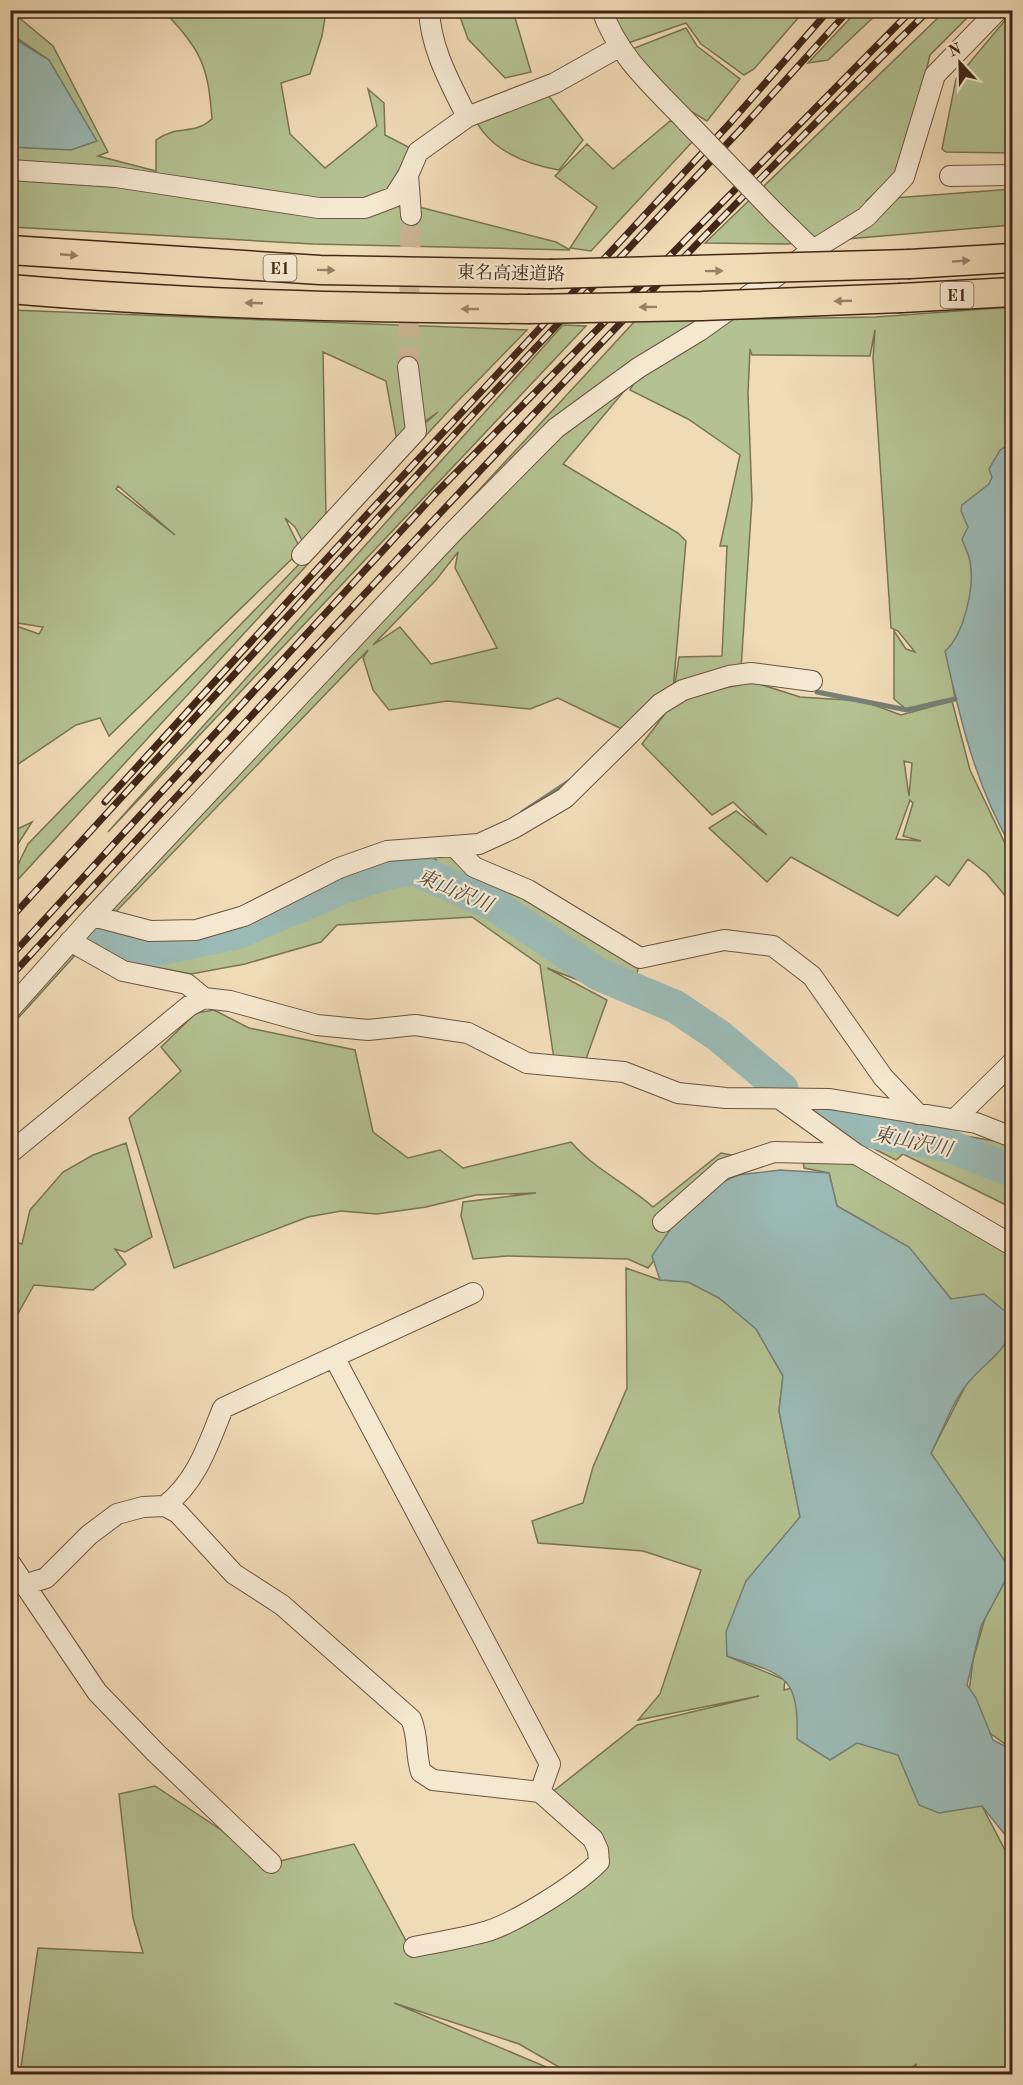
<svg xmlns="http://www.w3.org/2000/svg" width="1023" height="2085" viewBox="0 0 1023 2085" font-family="'Old Standard TT','Noto Serif JP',serif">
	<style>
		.green { fill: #b4c192; stroke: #7a7454; stroke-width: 1.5; fill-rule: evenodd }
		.water { fill: #9bbab5; stroke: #777f76; stroke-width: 1.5 }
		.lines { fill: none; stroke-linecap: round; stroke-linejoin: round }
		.stream { stroke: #777f76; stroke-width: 5 }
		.river { stroke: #9bbab5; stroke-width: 33 }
		.minor-tunnel { stroke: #cdb797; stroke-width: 20; stroke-dasharray: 20 10; stroke-linecap: butt }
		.minor-casing { stroke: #6c543f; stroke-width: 22 }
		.highway-casing { stroke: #402717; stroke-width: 31 }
		.minor { stroke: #f5e8d0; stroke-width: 20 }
		.highway { stroke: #f0dbb7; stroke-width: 28 }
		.rail-casing { stroke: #402717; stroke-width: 7 }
		.rail { stroke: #f5e8d0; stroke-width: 4.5; stroke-dasharray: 14; stroke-linecap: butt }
		.minor-bridge-casing { stroke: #6c543f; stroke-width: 22; stroke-linecap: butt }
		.highway-bridge-casing { stroke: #402717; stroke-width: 31; stroke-linecap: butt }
		.minor-bridge { stroke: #f5e8d0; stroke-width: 20 }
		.highway-bridge { stroke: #f0dbb7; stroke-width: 28 }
		.oneway { fill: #988167 }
		.labels { text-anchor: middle; stroke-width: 4.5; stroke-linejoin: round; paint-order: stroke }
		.shield { fill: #f5e8d0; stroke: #76614e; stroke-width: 1.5 }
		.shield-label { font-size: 16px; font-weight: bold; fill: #402717 }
		.street-label { font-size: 18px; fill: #402717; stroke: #f5e8d0 }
		.water-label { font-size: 20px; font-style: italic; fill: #574c3e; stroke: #f5e8d0 }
	</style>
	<rect width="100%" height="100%" fill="#f0dbb7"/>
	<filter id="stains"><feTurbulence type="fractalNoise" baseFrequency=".00333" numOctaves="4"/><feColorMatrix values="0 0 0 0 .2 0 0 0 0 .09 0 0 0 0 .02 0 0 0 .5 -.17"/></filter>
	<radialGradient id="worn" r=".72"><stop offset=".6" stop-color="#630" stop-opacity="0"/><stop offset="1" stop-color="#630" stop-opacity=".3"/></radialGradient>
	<path class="green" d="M774,10l25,7 -45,52 -10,6 -43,-31 -15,-21 -58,20 -23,-32z
		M11,11l42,35 55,106 -10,4 58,15v-31c24,-17 35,-3 56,-21 -4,-55 -11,-68 -48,-108h162l-4,25 -12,38 -29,9 9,51 35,34 52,-42 -9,-37 16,14 1,32 33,17 -24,45 -82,14 84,-10 160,41 14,8 -257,-6 -302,-17 -1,-80 61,2 -22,-89 -38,-26z
		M458,11h55l18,61 -26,6 -37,-39z
		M857,11h23l-52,49 -20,3z
		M945,11h29l-44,44 -27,114 -36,31 145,-11v36l-225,19 -82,-1z
		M1012,12v141l-66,-1 -4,-3 14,-70z
		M686,28l11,18 43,33 -33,42 -20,-12 -55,-60z
		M544,90l39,50 -24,30c-33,-6 -70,-20 -85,-53z
		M670,121l7,1 17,18 -103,111 -21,-3 27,-41 -42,-31 32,-32 26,25z
		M1012,307v141l-60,232 3,19 -48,11 -13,-11v-68l12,18 9,3 -17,-21 -7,-3 -18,-270 2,-28 -5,26 -118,-1 -2,-6 -2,44 4,107 -11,169 -67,22 5,-34 43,-1 5,-110h-7l20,-91 -52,-36 -58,-29 5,-9 -5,3 -67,80 115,69 8,8 -13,150 -49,39 -66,-32 -28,11 -83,-8 -58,9 -16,-20 -10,-32 5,-8 -263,273 91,7 191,-79 67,-5 186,112 -7,36 -16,1 -70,-27 60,32 -21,59h-32l-14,-94 -68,-48 -135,8 -16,17 -76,22 -54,10 -42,-8 -61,-25 -77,85 -1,-28 625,-677 241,-4zM458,552l-3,16 42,80 -66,16 -31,-37 -27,18 63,-65z
		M11,310l516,20 -74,76 -442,481 -1,-6 18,-37 280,-289 106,-122 24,-21 -41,29 -11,-60 -63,-29 3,165 -22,27 -9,-17 -10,-9 16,32 -192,186 -9,-18 -24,7 -65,44v-145l28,10 4,-7 -32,-5zM118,486l57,49 -59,-46z
		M563,325l23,1 -478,506z
		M753,682l47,15 63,4 38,14 51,-14 18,69 42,88v46l-25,-30 -19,-15 -19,27 -13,-10 -38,40 -107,-59 -24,25 -58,-54 27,-17 31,24 -34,-33 -21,13 -70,-71 35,-46zM904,761l8,2 -3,33zM910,800l3,3 -10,33 18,5 -25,-2z
		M32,822l-21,33v-23z
		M214,1010l35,18 106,22 18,82 35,26 32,-8 23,18 108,-26c23,27 55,41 82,65l68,-54 27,5 -4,16 -55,43 -41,51 -20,-9 -121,-3 -34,3 -12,-43 2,-14 73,-9 -60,2 -50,12 -49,7 -36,-3 -33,6 -134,51 -45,-150 52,-47 -20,-24 35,-34z
		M819,1111l193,33v64l-109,-54 -7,6 -85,-44z
		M126,1143l26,94 -27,15 -10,-3 11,15 -33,26 -59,-5 -23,41v-85l11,3 8,-34 33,-38 30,-17z
		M802,1149l56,6 154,94v72l-61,-22 -31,-38 -46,-34 -37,-21 -8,-33 -25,-5z
		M626,1268l34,12 28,1 31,17 36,29 28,49 -4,35 21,106 -23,31 -50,108 58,24 -1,10 8,-2 190,118 23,44 7,-2v226h-105l10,-10 -16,10h-330l-52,-30 -125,-41 157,66 -11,5h-520l18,-126 105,5 -10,-35 -14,-124 36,-8 116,77 83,-19 57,106 80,-21 108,-67 -6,-29 -47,-36 91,-72 122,-29 -121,24 22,-26 41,-124 -58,-19 -105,-8 -6,-22 51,-18 10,-36 34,-79z
		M1012,1331v418l-46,-33 7,-56 12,-42 26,-48 -55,-53 -25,-64 36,-70z"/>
	<path class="water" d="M10,36l39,24 48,81 -26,9 -60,-3z
		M1005,447l7,1v400c-36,-61 -52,-129 -67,-197 19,-16 30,-65 25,-89 -1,-8 -6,-16 -8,-23l6,-12 -7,-16 1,-6 27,-21 3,-7 -3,-8 11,-19z
		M780,1170l49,3 8,33 72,41 42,52 33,-5 28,23c0,34 -25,42 -44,66 -16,19 -25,47 -37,70l80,117 -30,56 -14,59 9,13 17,42 19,10v90l-2,1 -28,-35 -43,7 -20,-8 -21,-50 -41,-12 -27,17 -33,-21c2,-66 -14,-64 -70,-83l-1,-24 20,-51 54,-64 -21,-106 4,-35 -27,-47 -37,-31 -31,-16 -28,-2 -8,-24 42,-61 44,-20z"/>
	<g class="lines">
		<path class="stream" d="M817,692l90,18 48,-11
			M523,812l47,-31
			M415,869l20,-8"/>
		<path class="river" d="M88,935l66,15 82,-17 109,-46 44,-14 26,-4 81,37 102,68 78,33 43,29 63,53
			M814,1112l23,14 110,19 65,26"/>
		<path class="minor-tunnel" d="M408,367l3,-152"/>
		<g class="minor-casing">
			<path id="minor" d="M429,10c2,40 21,72 38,107
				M602,10c16,47 52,77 85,112
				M10,170l106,7 203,31h46l29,-11 14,-22
				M950,176l62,-1
				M776,214l37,36
				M411,215l-3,-40 10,-23 49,-35 88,-34 64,-36
				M302,555l114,-124 -8,-64
				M454,846l20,21 54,23 112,68 84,-18 49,6 39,30 71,101 35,37
				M93,916l57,15 46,-1 48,-14 95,-48 48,-17 92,-7 35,-16 51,-30 95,-94 23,-14 46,-14 22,-3 61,8
				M70,941l53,30 64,13 17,14
				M10,1009l83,-93 360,-384 103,-104 82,-60 61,-37 114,-81 53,-33 38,-40 31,-102 63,-65
				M780,1099l76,55
				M955,1119l57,-56
				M10,1153l179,-147 15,-8 26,3 87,24 51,5 47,-5 53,8 59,30 97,9 54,21 48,5 104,1 146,24 36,14
				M663,1222l60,-53 51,-17 82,2 156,91
				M334,1357l216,407 -10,28
				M165,1506c32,-25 43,-61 58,-98l250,-115
				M10,1563l87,129 59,61 115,110
				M24,1585l22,-7 43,-43 28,-21 26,-7 22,-1 13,7 56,61 48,31 129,114c8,18 4,35 10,53l12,8 107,12 53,47 5,11 1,12c-23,23 -81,59 -111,69 -24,7 -49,11 -74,16"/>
		</g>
		<g class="highway-casing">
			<path id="highway" d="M10,250l310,20 230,4
				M910,264l102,-6
				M10,289c173,15 346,19 518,20
				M901,298l111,-6"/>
		</g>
		<use href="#minor" class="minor"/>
		<use href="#highway" class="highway"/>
		<g class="rail-casing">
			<path id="rail" d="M105,802l255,-280 371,-400 98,-112
				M10,919l452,-493 279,-297 108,-119
				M10,957l424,-462 478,-485
				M10,977c302,-327 602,-655 919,-967"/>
		</g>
		<use href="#rail" class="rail"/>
		<g class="minor-bridge-casing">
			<path id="minor-bridge" d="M687,122l89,92"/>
		</g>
		<g class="highway-bridge-casing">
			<path id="highway-bridge" d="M550,274l360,-10
				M528,309l174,-3 199,-8"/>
		</g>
		<use href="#minor-bridge" class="minor-bridge"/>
		<use href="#highway-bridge" class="highway-bridge"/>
	</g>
	<defs><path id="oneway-solid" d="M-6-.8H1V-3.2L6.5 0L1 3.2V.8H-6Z" transform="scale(1.5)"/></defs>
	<g class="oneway">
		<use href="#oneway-solid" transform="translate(69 255) rotate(5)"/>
		<use href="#oneway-solid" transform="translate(961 261) rotate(-4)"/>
		<use href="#oneway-solid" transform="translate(326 270) rotate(1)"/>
		<use href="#oneway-solid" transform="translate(714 271) rotate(-1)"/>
		<use href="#oneway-solid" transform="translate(843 301) rotate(178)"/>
		<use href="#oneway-solid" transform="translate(254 303) rotate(-178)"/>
		<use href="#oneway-solid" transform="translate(648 307) rotate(179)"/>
		<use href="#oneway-solid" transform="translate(470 309) rotate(-180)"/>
	</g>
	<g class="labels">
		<g class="shield">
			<rect x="263.5" y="255" width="33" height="26" rx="4.5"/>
			<rect x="940.5" y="282" width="33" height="26" rx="4.5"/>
		</g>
		<g class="shield-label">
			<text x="280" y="274">E1</text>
			<text x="957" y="301">E1</text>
		</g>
		<g class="street-label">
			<text transform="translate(511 273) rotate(1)" y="6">東名高速道路</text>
		</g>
		<g class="water-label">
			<text transform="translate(455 890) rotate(23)" y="7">東山沢川</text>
			<text transform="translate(913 1141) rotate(12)" y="7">東山沢川</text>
		</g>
	</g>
	<rect width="1023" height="2085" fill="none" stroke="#f0dbb7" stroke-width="36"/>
	<rect x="12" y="12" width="999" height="2061" fill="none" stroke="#402717" stroke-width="3"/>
	<rect x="18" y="18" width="987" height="2049" fill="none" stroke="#402717" stroke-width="1.5"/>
	<g transform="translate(960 63) rotate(338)" stroke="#f5e8d0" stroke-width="4.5" paint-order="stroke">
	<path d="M0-4.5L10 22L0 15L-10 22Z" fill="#402717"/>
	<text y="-9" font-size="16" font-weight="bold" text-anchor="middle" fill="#402717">N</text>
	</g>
	<rect width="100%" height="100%" filter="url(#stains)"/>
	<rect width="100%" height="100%" fill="url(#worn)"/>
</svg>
